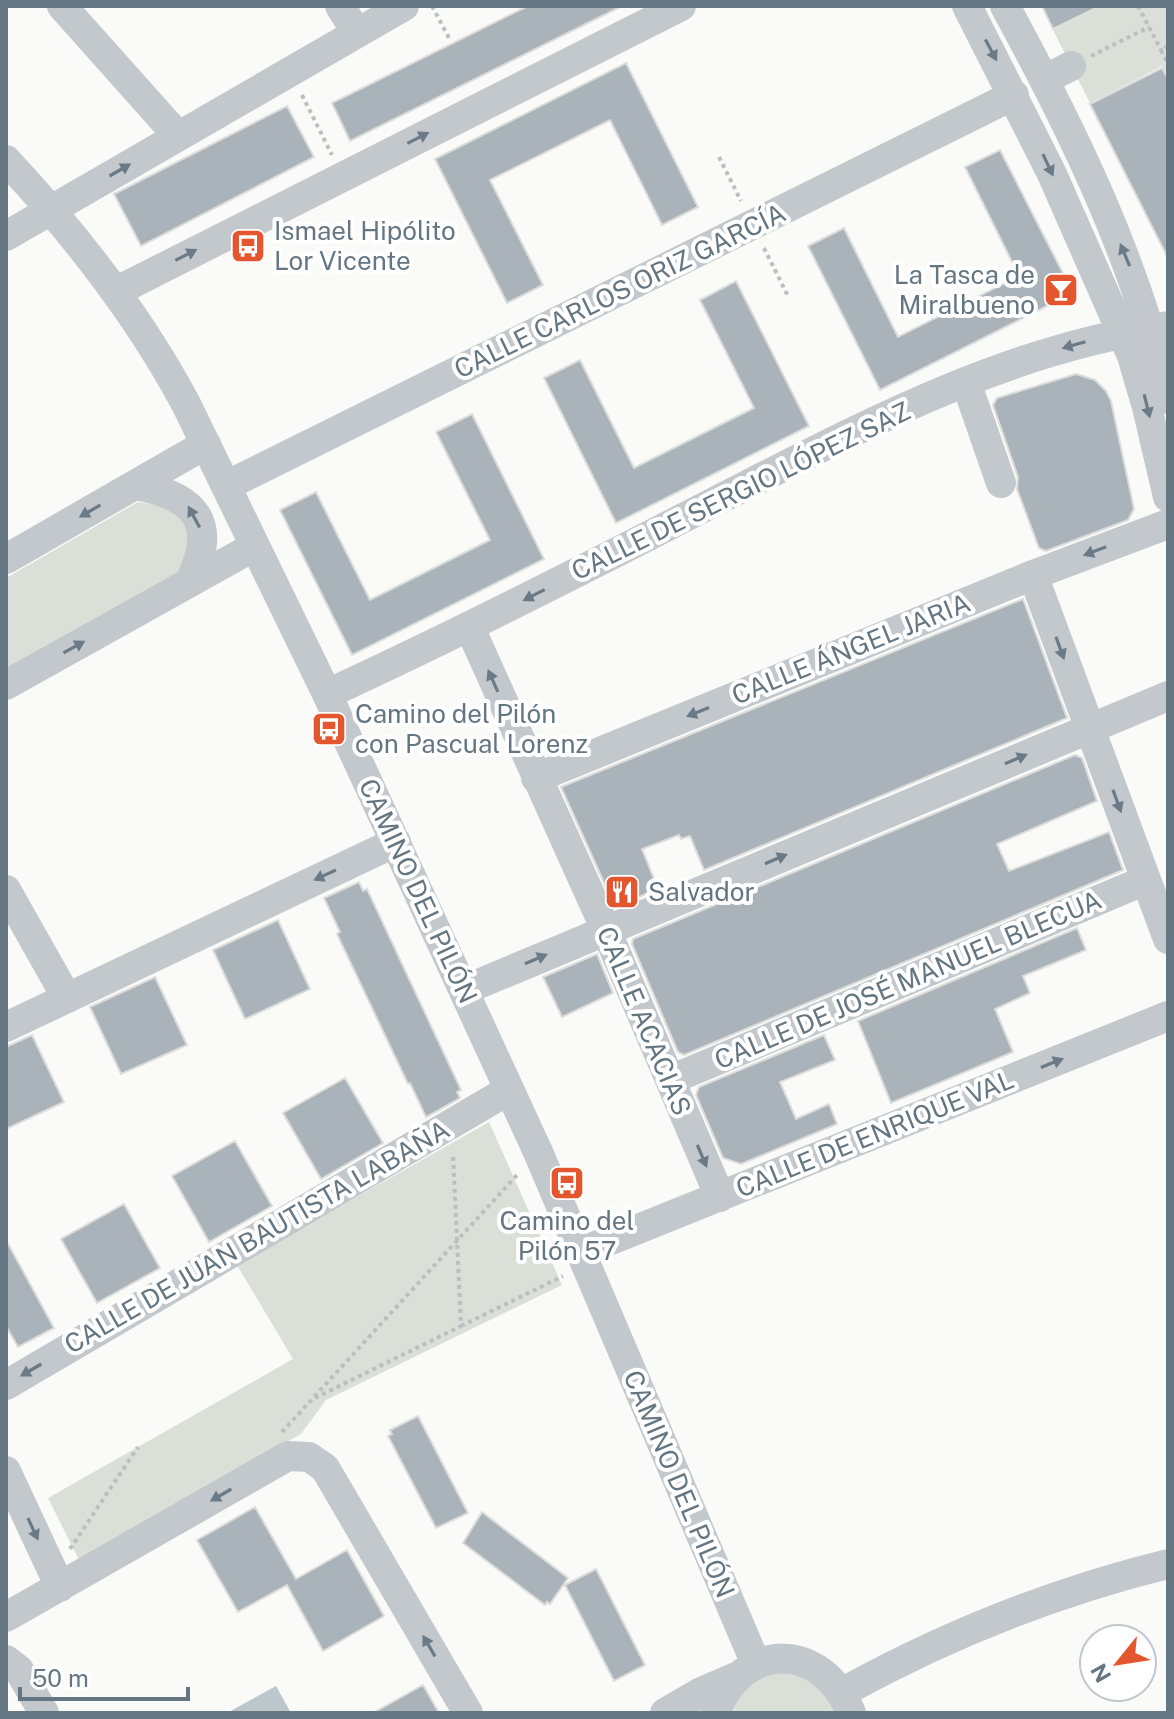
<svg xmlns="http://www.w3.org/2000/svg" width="1174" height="1719" viewBox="0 0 1174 1719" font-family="'Public Sans',sans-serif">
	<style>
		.green { fill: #dadfd7 }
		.water { fill: #bbc7cb }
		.building { fill: #aab3b9; stroke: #dcdcda; stroke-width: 2 }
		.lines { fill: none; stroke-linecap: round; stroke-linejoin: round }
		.path { stroke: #bbbfc2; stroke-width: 4; stroke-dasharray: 4 4; stroke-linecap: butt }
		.minor { stroke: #c3c8cc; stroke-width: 30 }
		.oneway { fill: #6a7a87 }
		.labels { text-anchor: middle; stroke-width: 8; stroke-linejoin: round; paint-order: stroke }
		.poi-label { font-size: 26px; fill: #657683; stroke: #fff; text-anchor: start }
		.street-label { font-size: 26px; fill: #657683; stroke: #fff }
	</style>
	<rect width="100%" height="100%" fill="#fafaf8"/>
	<path class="green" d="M1103,6h65v70l-6,-10 -72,37 -37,-73z
		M138,502l30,5 17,12 6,29 -9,27 -176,98v-95z
		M489,1122l73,163 -236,115 -25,34 -222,126 -31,-62 245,-139 -56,-94z
		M779,1671l30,5 30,37h-110l19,-29z"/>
	<path class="water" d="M276,1686l15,27h-64z"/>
	<path class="building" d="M528,6h94l-272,135 -18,-38z
		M1042,6h58l-47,23z
		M626,63l72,144 -36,18 -52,-105 -120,60 53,105 -36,18 -72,-144z
		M1162,68l6,11v179l-78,-154z
		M287,106l27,51 -173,89 -27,-52z
		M1000,150l73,143 -193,97 -72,-144 36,-18 54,109 121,-61 -54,-109z
		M736,281l73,145 -193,97 -72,-145 36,-18 54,108 120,-60 -54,-108z
		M1076,374l19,6 11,11 5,10 23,108 -6,11 -82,31 -7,-3 -22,-59 1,-12 -25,-72 4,-7z
		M472,414l72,145 -192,96 -72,-145 36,-18 54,108 120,-60 -54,-108z
		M1023,599l44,119 -363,152 -14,-34 -9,3 -2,-4 -37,14 16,40 -43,18 -54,-120z
		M1075,755l7,3 15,43 -100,43 12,27 100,-39 14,38 -439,185 -6,-3 -46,-108 1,-5z
		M359,882l4,9 4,-2 94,201 -4,2 3,6 -34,19 -16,-34 -2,1 -71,-150 3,-2 -16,-34z
		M278,920l32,69 -65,30 -32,-69z
		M1077,928l9,22 -63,26 7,17 -35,16 18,43 -122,51 -33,-82z
		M597,954l16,39 -51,24 -19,-40z
		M155,977l32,68 -66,29 -31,-67z
		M32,1035l32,67 -58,27v-82z
		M824,1035l11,25 -55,22 16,37 33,-15 8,20 -96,40 -18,-6 -27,-63 3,-8z
		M345,1078l38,65 -62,36 -38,-66z
		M235,1141l37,65 -63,36 -37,-66z
		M124,1204l36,64 -63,35 -36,-64z
		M6,1240l48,88 -36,19 -12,-21z
		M418,1416l50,97 -32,15 -48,-92 4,-2 -2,-4z
		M255,1507l41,72 51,-29 37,66 -61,35 -36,-66 -49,27 -41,-72z
		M482,1512l86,66 -18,26 -3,-2 -2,3 -82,-62z
		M596,1569l49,96 -31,16 -49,-96z
		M423,1685l16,28h-66z"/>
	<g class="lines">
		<path class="path" d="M432,6l17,32
			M1138,6l23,44
			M1168,46l-7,4 7,14
			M1091,56l58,-29
			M302,95l30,60
			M719,157l22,44
			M764,248l24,48
			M461,1326l102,-50
			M315,1398l146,-72 -8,-172
			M282,1432l236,-258
			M70,1549l68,-102"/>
		<path class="minor" d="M62,6l116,130
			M340,6l17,27
			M967,6l85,168 80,182 15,51 21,90
			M1005,6c68,125 131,254 163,393
			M1044,80l27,-14
			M6,160c70,75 132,154 180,244l141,290 211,458 218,512
			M6,236l398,-230
			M117,291l564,-285
			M966,382l35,101
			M135,485c62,11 84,39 54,98
			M226,486l788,-391
			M6,559l200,-115
			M1033,575l135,364
			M470,628l136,302 114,267
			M6,685l249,-139
			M327,694c133,-61 262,-127 391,-194 143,-73 289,-152 450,-174
			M536,778l497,-203 135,-51
			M6,890l61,108
			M464,990l704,-294
			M6,1027l390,-185
			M670,1080l476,-200
			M581,1252l587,-236
			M6,1385l503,-295
			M6,1471l54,116
			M6,1617l282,-161 21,1 16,11 143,245
			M6,1660l13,10 25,43
			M843,1692c103,-57 211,-100 325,-128
			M665,1713l36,-21 35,-15
			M715,1713c27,-73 108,-72 136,0"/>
	</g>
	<defs><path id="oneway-solid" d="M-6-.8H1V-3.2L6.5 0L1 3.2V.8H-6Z" transform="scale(2)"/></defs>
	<g class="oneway">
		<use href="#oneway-solid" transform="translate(991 50) rotate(62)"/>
		<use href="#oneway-solid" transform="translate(418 138) rotate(-27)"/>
		<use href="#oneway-solid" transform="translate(1048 165) rotate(65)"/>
		<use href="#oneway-solid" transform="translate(120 170) rotate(-30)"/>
		<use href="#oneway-solid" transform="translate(186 255) rotate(-27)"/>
		<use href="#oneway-solid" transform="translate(1125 255) rotate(-113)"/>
		<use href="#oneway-solid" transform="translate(1074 345) rotate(164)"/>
		<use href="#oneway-solid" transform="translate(1147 406) rotate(76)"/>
		<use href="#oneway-solid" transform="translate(90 511) rotate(150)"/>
		<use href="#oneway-solid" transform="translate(194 517) rotate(-118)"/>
		<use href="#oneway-solid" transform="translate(1095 551) rotate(159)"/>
		<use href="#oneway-solid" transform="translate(534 595) rotate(153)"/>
		<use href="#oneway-solid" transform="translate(74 647) rotate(-29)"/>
		<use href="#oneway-solid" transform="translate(1060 648) rotate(70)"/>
		<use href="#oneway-solid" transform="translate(493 681) rotate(-114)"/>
		<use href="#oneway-solid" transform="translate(698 712) rotate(158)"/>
		<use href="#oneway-solid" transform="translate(1016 759) rotate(-23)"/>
		<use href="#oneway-solid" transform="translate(1117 801) rotate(70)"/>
		<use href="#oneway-solid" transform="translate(776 859) rotate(-23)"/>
		<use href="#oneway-solid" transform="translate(325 875) rotate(155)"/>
		<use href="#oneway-solid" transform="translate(536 959) rotate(-23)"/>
		<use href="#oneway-solid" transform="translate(1052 1063) rotate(-22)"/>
		<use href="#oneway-solid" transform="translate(702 1156) rotate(67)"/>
		<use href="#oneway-solid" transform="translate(31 1370) rotate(150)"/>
		<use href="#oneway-solid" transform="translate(221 1495) rotate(150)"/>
		<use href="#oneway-solid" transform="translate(33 1529) rotate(65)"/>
		<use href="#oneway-solid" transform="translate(429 1646) rotate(-120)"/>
	</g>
	<defs>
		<g id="bus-square" transform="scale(1.8)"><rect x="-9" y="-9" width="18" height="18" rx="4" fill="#e4572e" stroke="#fff"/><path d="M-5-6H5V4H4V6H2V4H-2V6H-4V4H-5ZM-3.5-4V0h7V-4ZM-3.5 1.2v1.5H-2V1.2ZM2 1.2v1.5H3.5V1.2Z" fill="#fff"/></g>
		<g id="bar-square" transform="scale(1.8)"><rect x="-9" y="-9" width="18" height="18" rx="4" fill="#e4572e" stroke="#fff"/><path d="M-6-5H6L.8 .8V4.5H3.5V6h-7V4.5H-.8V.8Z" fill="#fff"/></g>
		<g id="restaurant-square" transform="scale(1.8)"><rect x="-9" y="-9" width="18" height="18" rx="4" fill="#e4572e" stroke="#fff"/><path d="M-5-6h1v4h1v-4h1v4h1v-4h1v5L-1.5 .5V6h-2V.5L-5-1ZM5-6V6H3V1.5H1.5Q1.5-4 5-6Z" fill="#fff"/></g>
	</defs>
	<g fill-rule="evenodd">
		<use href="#bus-square" x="248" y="246"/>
		<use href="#bar-square" x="1061" y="290"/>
		<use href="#bus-square" x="329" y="729"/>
		<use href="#restaurant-square" x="622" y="892"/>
		<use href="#bus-square" x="567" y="1183"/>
	</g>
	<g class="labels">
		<g class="poi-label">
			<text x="274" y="240">Ismael Hipólito<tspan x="274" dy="30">Lor Vicente</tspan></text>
			<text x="1035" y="284" text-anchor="end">La Tasca de<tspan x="1035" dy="30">Miralbueno</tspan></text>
			<text x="355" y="723">Camino del Pilón<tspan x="355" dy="30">con Pascual Lorenz</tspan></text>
			<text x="648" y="901">Salvador</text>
			<text x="567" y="1230" text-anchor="middle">Camino del<tspan x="567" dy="30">Pilón 57</tspan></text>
		</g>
		<g class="street-label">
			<text transform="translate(620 291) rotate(-26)" y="9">CALLE CARLOS ORIZ GARCÍA</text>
			<text transform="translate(741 491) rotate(-26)" y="9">CALLE DE SERGIO LÓPEZ SAZ</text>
			<text transform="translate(851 649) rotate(-22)" y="9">CALLE ÁNGEL JARIA</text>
			<text transform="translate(418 891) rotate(65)" y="9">CAMINO DEL PILÓN</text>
			<text transform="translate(908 980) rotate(-23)" y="9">CALLE DE JOSÉ MANUEL BLECUA</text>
			<text transform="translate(644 1021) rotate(67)" y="9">CALLE ACACIAS</text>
			<text transform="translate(875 1134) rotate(-22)" y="9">CALLE DE ENRIQUE VAL</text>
			<text transform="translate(257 1237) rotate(-30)" y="9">CALLE DE JUAN BAUTISTA LABAÑA</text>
			<text transform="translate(679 1484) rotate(67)" y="9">CAMINO DEL PILÓN</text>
		</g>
	</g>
	<rect width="1174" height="1719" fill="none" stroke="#657683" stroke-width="16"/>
	<g transform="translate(1118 1663) rotate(240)"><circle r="38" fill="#ffffff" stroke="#c1c8cd" stroke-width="2"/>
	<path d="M0-6L14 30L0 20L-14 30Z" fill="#e4572e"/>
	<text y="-12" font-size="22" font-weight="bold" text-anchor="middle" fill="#657683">N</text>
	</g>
	<path d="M20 1687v12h168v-12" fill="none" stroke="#657683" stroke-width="4"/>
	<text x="32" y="1687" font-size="24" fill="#657683" stroke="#ffffff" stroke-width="6" paint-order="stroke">50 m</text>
</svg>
